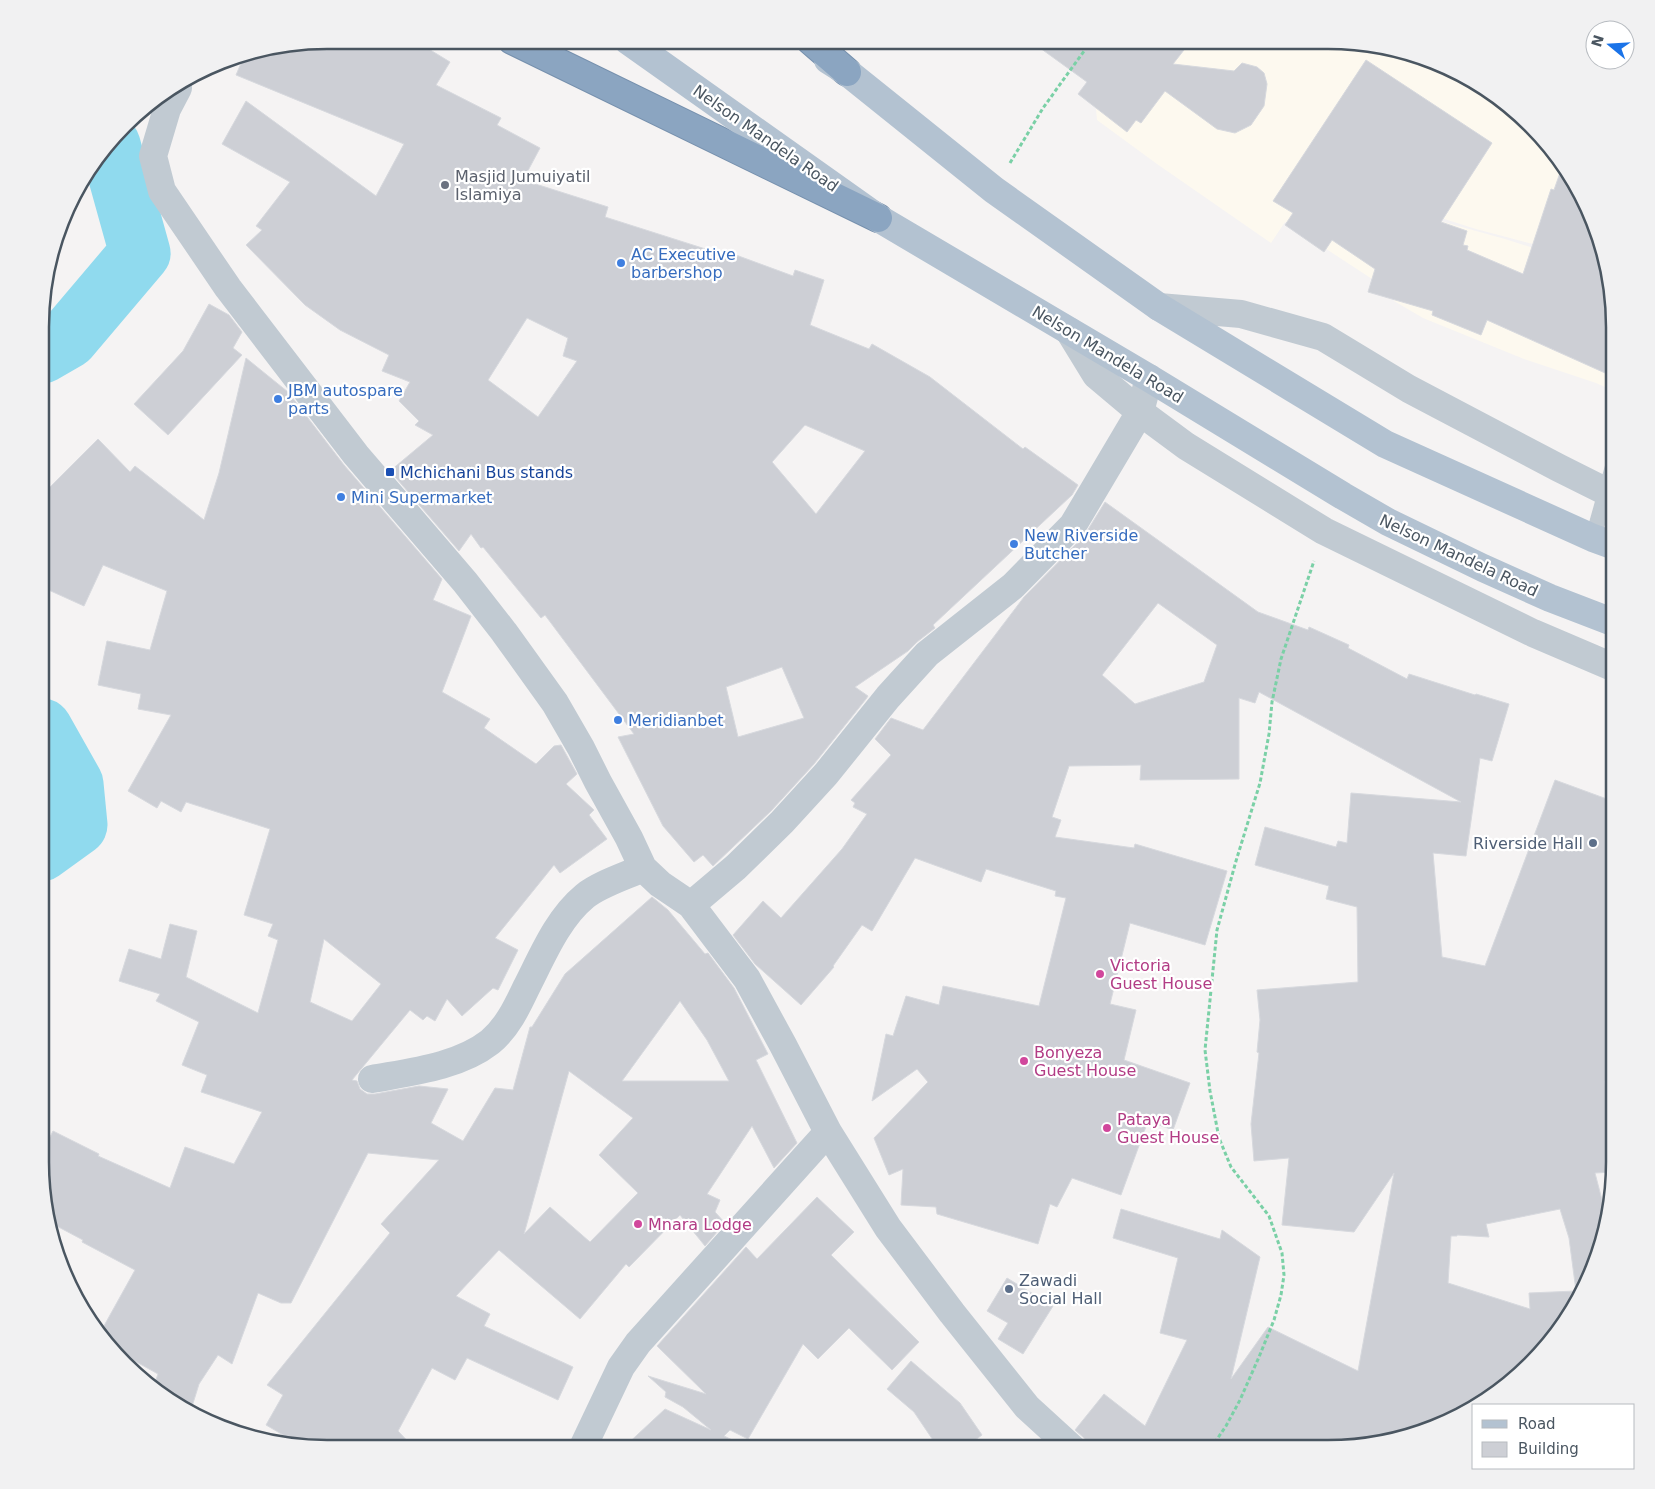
<svg xmlns="http://www.w3.org/2000/svg" width="1655" height="1489" viewBox="0 0 1655 1489" font-family="'DejaVu Sans',sans-serif">
	<style>
		.commercial { fill: #fdf9ef }
		.lines { fill: none; stroke-linecap: round; stroke-linejoin: round }
		.river { stroke: #90daee; stroke-width: 61 }
		.building { fill: #cdcfd5; stroke: #d7d9de; fill-rule: evenodd }
		.highway-casing { stroke: #7690ad; stroke-width: 30 }
		.path { stroke: #7ad0a6; stroke-width: 3; stroke-dasharray: 4 2.5; stroke-linecap: butt }
		.lane { stroke: #c1cad2; stroke-width: 16 }
		.street { stroke: #c1cad2; stroke-width: 28 }
		.primary { stroke: #b3c2d1; stroke-width: 28 }
		.highway { stroke: #8ba5c1; stroke-width: 28 }
		.worship-dot { fill: #6b7280; stroke: #fff; stroke-width: 2 }
		.shop-dot { fill: #3f7fe0; stroke: #fff; stroke-width: 2 }
		.transit-dot { fill: #1a4fb4; stroke: #fff; stroke-width: 2 }
		.service-dot { fill: #5c6f8a; stroke: #fff; stroke-width: 2 }
		.hotel-dot { fill: #d1479c; stroke: #fff; stroke-width: 2 }
		.labels { text-anchor: middle; stroke-width: 4.5; stroke-linejoin: round; paint-order: stroke }
		.street-label { font-size: 16px; fill: #4a5661; stroke: #fff }
		.worship-label { font-size: 16px; fill: #5b616d; stroke: #fff; text-anchor: start }
		.shop-label { font-size: 16px; fill: #366cbe; stroke: #fff; text-anchor: start }
		.transit-label { font-size: 16px; fill: #164399; stroke: #fff; text-anchor: start }
		.service-label { font-size: 16px; fill: #4e5e75; stroke: #fff; text-anchor: end }
		.hotel-label { font-size: 16px; fill: #b23c85; stroke: #fff; text-anchor: start }
		.rim { fill: none; stroke: #4a5661; stroke-width: 2.5 }
	</style>
	<rect width="100%" height="100%" fill="#f5f3f3"/>
	<path class="commercial" d="M1136,41h211l108,29 89,68 33,53 -16,47 -17,9 -68,-18 -57,-18 -24,83 -110,-72 -14,21 -114,-79 -60,-44 -2,-23z
		M1422,216l83,23 38,12 61,13 10,44v83l-18,-8 -72,-24 -101,-41 -29,-17z"/>
	<g class="lines">
		<path class="river" d="M42,353l26,-15 72,-85 -30,-108
			M41,851l36,-26 -4,-41 -31,-55"/>
	</g>
	<path class="building" d="M327,40h87l36,22 -14,23 65,33 -4,7 43,23 -17,32 85,27 -3,10 113,36 6,3 1,-5 68,25 2,-6 29,10 -14,45 59,24 3,-5 58,33 93,72 2,-2 53,38 -6,10 -139,130 2,3 -18,14 -9,9 -53,36 13,9 -2,3 -52,65 -43,47 -58,55 -10,-11 -9,7 -31,-36 -45,-89 16,-3 -89,-119 -4,3 -58,-71 -2,1 -10,-14 -12,17 -69,-80 43,-36 -18,-10 4,-4 -20,-20 11,-19 -28,-11 7,-16 -49,-25 -35,-25 -59,-60 16,-15 -6,-4 34,-44 -68,-38 24,-43 130,95 28,-52 -168,-69 9,-21zM527,318l41,20 -5,18 14,5 -39,56 -50,-37zM805,425l60,26 -49,63 -44,-52zM782,667l22,51 -66,19 -12,-50z
		M1029,40l162,1 -18,23 61,7 8,-8 15,4 7,6 3,11 -3,22 -13,19 -16,8 -18,-4 -52,-38 -24,32 -5,-3 -9,12 -49,-38 9,-12z
		M1366,60l126,83 -51,79 26,9 -4,14 5,1 -1,4 56,24 28,-85 3,1 8,-23 32,52 20,89v69l-127,-57 -6,15 -49,-20 1,-4 -65,-19 7,-23 -43,-29 -8,12 -39,-27 8,-12 -20,-12z
		M209,304l20,11 13,17 -9,16 9,7 -74,80 -34,-31 49,-53z
		M246,358l42,34 56,73 98,114 -9,21 38,16 -29,76 48,27 -6,9 52,36 18,-18 7,-1 16,29 -11,10 28,26 -5,5 18,24 -47,34 -6,-8 -59,73 23,12 -20,40 -5,-2 -31,28 -15,-17 -12,22 -8,-5 -4,4 -13,-10 -58,70 5,1 3,8 7,5h8l44,-8 29,3 -17,34 32,18 32,-53 18,2 17,-63h2l33,-53 87,-77 16,13 37,44 3,-1 26,35 34,66 -12,6 41,83 -23,25 -22,-42 -45,68 13,6 -5,12 10,11 -20,23 -25,-31 -51,52 -3,-3 -46,55 -81,-69 -43,46 34,18 -6,12 89,41 -15,33 -91,-42 -12,22 -23,-12 -34,63 17,18h-88l-30,-6 -31,-18 17,-30 -16,-10 123,-152 -9,-9 58,-64 -71,-7 -77,150h-10l-23,-10 -26,71 -14,-9 -19,29 -9,29 -23,-13 -14,-12 5,-14 -50,-28 -8,-13 35,-63 -53,-28 1,-2 -32,-17 -10,-43v-25l12,-24 46,23 -1,2 72,32 15,-41 49,17 28,-52 -61,-20 6,-17 -25,-10 17,-43 -43,-21 4,-7 -41,-13 10,-32 32,10 9,-35 27,7 -11,46 72,36 20,-73 -10,-4 5,-12 -29,-9 26,-86 -84,-27 -5,10 -20,-11 -4,7 -29,-17 43,-76 -33,-6 3,-15 -43,-9 9,-44 43,9 17,-59 -64,-26 -19,41 -42,-19v-92l56,-56 32,33 5,-6 69,54 15,-47zM324,939l57,45 -29,37 -42,-19zM680,1001l27,39 22,41h-107zM569,1071l64,47 -34,37 39,38 -48,49 -40,-35 -26,27z
		M1105,502l153,110 50,18 1,-3 40,18 -1,3 59,31 2,-5 66,21 1,-1 33,10 -17,57 -12,-3 -14,98 -33,-3 9,104 43,9 70,-186 60,22v291l-10,-12 8,91 -18,1 13,50 -22,66 -69,89 -79,49 -92,21 -258,1v-5l-4,-6 -9,-8 29,-36 41,32 42,-86 -27,-7 18,-75 -65,-20 8,-29 99,30 2,-9 38,27 -29,122 37,-52 90,44 36,-198 -40,59 -72,-7 7,-67 -35,3 -3,-37 8,-71 -2,-1 3,-32 -3,-30 101,-8 -1,-75 -31,-8 3,-13 -74,-21 10,-38 71,20 2,-6 9,2 4,-50 110,9 -202,-110 -4,11 -16,-5v81l-99,1 1,-15 -72,1 -17,51 9,3 -6,17 79,11 1,-4 92,27 -22,74 -75,-22 -20,81 26,6 -12,50 66,23 -17,47 -25,-9 -27,74 -49,-17 -15,29 -7,-3 -12,40 -101,-30 -1,-7 -35,-2 2,-36 -14,6 -15,-37 54,-56 -11,-13 -45,32 14,-67 7,2 13,-40 33,9 4,-19 96,20 27,-108 -11,-2 1,-5 -70,-22 -5,13 -66,-24 -43,73 -10,-6 -29,41 1,1 -33,38 -46,-41 -22,-29 30,-34 18,17 61,-69 25,-35 -14,-7 2,-4 -4,-3 40,-45 -16,-16 16,-21 32,12 101,-133 60,-61zM1158,603l59,42 -13,37 -69,22 -33,-29zM1560,1209l9,29 7,53 -47,2 1,16 -82,-26 3,-47h6v-1l32,2 -3,-13z
		M817,1197l37,35 -23,23 88,87 -27,28 -43,-42 -31,31 -15,-15 -55,95 -18,-9 -6,6 27,13h-129l43,-40 46,21 -28,-23 -18,-10 1,-5 -18,-16 58,18 -49,-48 89,-99 11,12z
		M1007,1278l46,28 -30,48 -25,-15 10,-16 -21,-12z
		M911,1361l49,42 22,32 -19,14h-24l-25,-37 -27,-23z"/>
	<g class="lines">
		<g class="highway-casing">
			<path id="highway" d="M512,40l366,178
				M810,40l37,32"/>
		</g>
		<path class="path" d="M1010,163l33,-55 49,-68
			M1211,1448l15,-22 14,-26 19,-43 15,-37 7,-25 3,-20 -2,-22 -13,-37 -38,-49 -12,-29 -9,-47 -5,-41 12,-120 19,-69 24,-78 9,-49 3,-32 9,-43 33,-98"/>
		<path class="lane" d="M1593,538l21,-75"/>
		<path class="street" d="M178,88l-11,21 -14,47 9,35 66,97 128,167 109,127 39,50 51,71 26,45 17,34 31,56 14,30 17,16 31,21 56,74 36,66 45,87 60,96 64,85 75,94 46,42
			M1159,307l82,7 82,23 86,52 150,79 56,28
			M1069,331l27,44 44,37 46,34 138,85 209,102 82,35
			M691,905l45,-38 46,-45 44,-48 62,-77 39,-43 86,-68 60,-61 67,-113 9,-34
			M372,1079c38,-7 86,-12 118,-37 17,-14 27,-35 36,-54 16,-31 31,-69 59,-92 15,-12 41,-20 58,-28
			M582,1449l39,-82 17,-24 190,-211"/>
		<path class="primary" d="M627,40l251,178 271,160 194,118 45,26 95,46 67,30 65,25
			M828,60l19,12 147,118 165,117 226,137 208,94 22,8"/>
		<use href="#highway" class="highway"/>
	</g>
	<circle class="worship-dot" cx="445" cy="185" r="5"/>
	<g class="shop-dot">
		<circle cx="621" cy="263" r="5"/>
		<circle cx="278" cy="399" r="5"/>
		<circle cx="341" cy="497" r="5"/>
		<circle cx="1014" cy="544" r="5"/>
		<circle cx="618" cy="720" r="5"/>
	</g>
	<rect class="transit-dot" x="385" y="467" width="10" height="10" rx="2.5"/>
	<g class="service-dot">
		<circle cx="1593" cy="843" r="5"/>
		<circle cx="1009" cy="1289" r="5"/>
	</g>
	<g class="hotel-dot">
		<circle cx="1100" cy="974" r="5"/>
		<circle cx="1024" cy="1061" r="5"/>
		<circle cx="1107" cy="1128" r="5"/>
		<circle cx="638" cy="1224" r="5"/>
	</g>
	<g class="labels">
		<g class="street-label">
			<text transform="translate(766 138) rotate(35)" y="6">Nelson Mandela Road</text>
			<text transform="translate(1108 354) rotate(31)" y="6">Nelson Mandela Road</text>
			<text transform="translate(1459 555) rotate(25)" y="6">Nelson Mandela Road</text>
		</g>
		<g class="worship-label">
			<text x="455" y="182">Masjid Jumuiyatil<tspan x="455" dy="18">Islamiya</tspan></text>
		</g>
		<g class="shop-label">
			<text x="631" y="260">AC Executive<tspan x="631" dy="18">barbershop</tspan></text>
			<text x="288" y="396">JBM autospare<tspan x="288" dy="18">parts</tspan></text>
			<text x="351" y="503">Mini Supermarket</text>
			<text x="1024" y="541">New Riverside<tspan x="1024" dy="18">Butcher</tspan></text>
			<text x="628" y="726">Meridianbet</text>
		</g>
		<g class="transit-label">
			<text x="400" y="478">Mchichani Bus stands</text>
		</g>
		<g class="service-label">
			<text x="1583" y="849">Riverside Hall</text>
			<text x="1019" y="1286" text-anchor="start">Zawadi<tspan x="1019" dy="18">Social Hall</tspan></text>
		</g>
		<g class="hotel-label">
			<text x="1110" y="971">Victoria<tspan x="1110" dy="18">Guest House</tspan></text>
			<text x="1034" y="1058">Bonyeza<tspan x="1034" dy="18">Guest House</tspan></text>
			<text x="1117" y="1125">Pataya<tspan x="1117" dy="18">Guest House</tspan></text>
			<text x="648" y="1230">Mnara Lodge</text>
		</g>
	</g>
	<path d="M0 0H1655V1489H0ZM327 49H1328A278 278 0 0 1 1606 327V1162A278 278 0 0 1 1328 1440H327A278 278 0 0 1 49 1162V327A278 278 0 0 1 327 49Z" fill="#f1f1f2" fill-rule="evenodd"/>
	<path class="rim" d="M327 49H1328A278 278 0 0 1 1606 327V1162A278 278 0 0 1 1328 1440H327A278 278 0 0 1 49 1162V327A278 278 0 0 1 327 49Z"/>
	<rect x="1472" y="1404" width="162" height="65" fill="#ffffff" stroke="#b7bbc0"/>
	<rect x="1482" y="1420" width="25" height="8" fill="#b3c2d1" stroke="#b7bbc0"/>
	<text x="1518" y="1429" font-size="15" fill="#4a5661">Road</text>
	<rect x="1482" y="1442" width="25" height="15" fill="#cdcfd5" stroke="#b7bbc0"/>
	<text x="1518" y="1454" font-size="15" fill="#4a5661">Building</text>
	<g transform="translate(1610 45) rotate(288)"><circle r="24" fill="#ffffff" stroke="#b7bbc0"/>
	<path d="M0-4L9 19L0 12L-9 19Z" fill="#1a73e8"/>
	<text y="-8" font-size="14" font-weight="bold" text-anchor="middle" fill="#4a5661">N</text>
	</g>
</svg>
